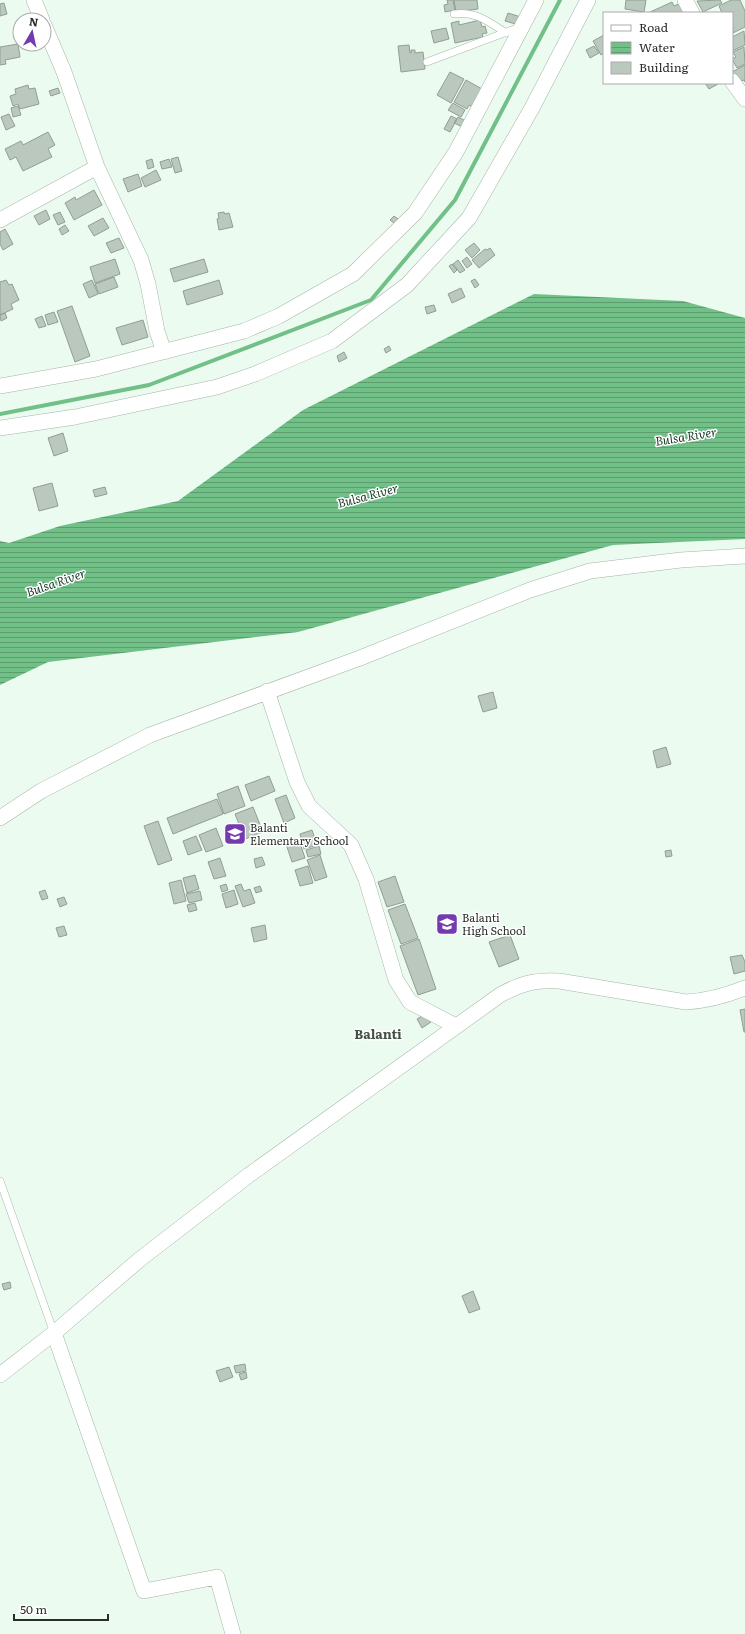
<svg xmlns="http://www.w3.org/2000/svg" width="745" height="1634" viewBox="0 0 745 1634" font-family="Literata,serif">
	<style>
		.water { fill: url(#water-rules) }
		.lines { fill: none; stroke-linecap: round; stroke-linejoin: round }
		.stream { stroke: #70c088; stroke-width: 4 }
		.building { fill: #bac8bd; stroke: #909e93 }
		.service-casing { stroke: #a6b4a9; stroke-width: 8 }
		.minor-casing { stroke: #a6b4a9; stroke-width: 16 }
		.service { stroke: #fff; stroke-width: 7 }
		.minor { stroke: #fff; stroke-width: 15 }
		.labels { text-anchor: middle; stroke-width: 3; stroke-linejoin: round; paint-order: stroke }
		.poi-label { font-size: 11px; fill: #282d29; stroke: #fff; text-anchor: start }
		.water-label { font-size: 12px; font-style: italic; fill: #163822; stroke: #fff }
		.quarter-label { font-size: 13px; font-weight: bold; fill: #435046; stroke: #fff }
	</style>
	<defs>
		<pattern id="water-rules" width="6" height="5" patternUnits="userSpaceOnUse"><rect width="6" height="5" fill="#70c088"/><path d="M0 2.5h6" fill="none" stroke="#5c9c6f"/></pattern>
	</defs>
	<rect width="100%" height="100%" fill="#ecfbf0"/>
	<path class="water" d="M534,294l149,7 62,17v221l-132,6 -315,87 -250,30 -48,23v-144l9,2 51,-17 118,-25 125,-91z"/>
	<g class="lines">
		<path class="stream" d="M0,414l149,-29 222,-85 84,-100 105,-200"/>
	</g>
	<path class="building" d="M447,0h6l2,10 -10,2 -1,-7 4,-1z
		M454,0h23l1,9 -22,3z
		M626,0h20l-2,12 -19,-3z
		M720,0l2,3 -19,9 -6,-11z
		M731,0h9l5,11v16l-12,6 -1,-20h-10l-3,-7z
		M672,2l2,4 7,-3 4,10h-37z
		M4,3l3,11 -7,2v-12z
		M508,13l13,4 -2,8 -14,-4z
		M480,20l2,7 3,-1 2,7 -5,1 1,3 -28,6 -4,-20 8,-2v4z
		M446,28l3,11 -15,4 -3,-12z
		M744,31l1,14 -13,6v-14z
		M604,35v18l-3,2 -8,-14z
		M18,44l2,13 -15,3 1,4 -6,1v-18z
		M409,45l1,8h1v-3h4v3l8,-1 2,17 -24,3 -3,-26z
		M594,46l5,7 -9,5 -4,-8z
		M744,47l1,17 -8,4 -5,-9 4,-2 -3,-5z
		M745,65v17l-1,-2 -8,3 -4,-11z
		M450,72l14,7 -13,24 -14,-8z
		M466,80l16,9 -10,18 -3,-2 -2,4 -13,-7z
		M705,83h13v1l-9,5z
		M28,85l1,4 6,-1 4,16 -19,5 -2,-5 -5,2 -3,-10 6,-2 -1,-5z
		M58,88l2,5 -9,3 -2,-5z
		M453,103l12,7 -4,7 -13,-7z
		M18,106l3,9 -8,2 -2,-9z
		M9,114l6,12 -9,4 -5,-13z
		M451,116l6,3 -7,13 -6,-3z
		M458,117l12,6 -3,6 -13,-6z
		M48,132l7,13 -7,4 4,8 -29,14 -7,-14 -6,3 -5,-11 16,-8 2,4z
		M178,157l4,14 -7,2 -4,-14z
		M152,159l2,8 -6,2 -2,-8z
		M169,159l3,8 -10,2 -2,-7z
		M156,170l5,10 -16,7 -4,-9z
		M138,174l4,12 -14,6 -5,-13z
		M94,190l8,15 -28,15 -9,-17 10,-6 1,3z
		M46,210l4,9 -11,6 -5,-9z
		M60,212l5,10 -7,3 -5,-10z
		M224,212l1,2 4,-1 4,14 -14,3 -2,-11 2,-1 -1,-5z
		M394,216l4,3 -4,4 -4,-3z
		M103,218l6,10 -15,8 -6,-10z
		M65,225l4,6 -7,4 -3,-6z
		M5,229l8,15 -10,6 -3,-6v-12z
		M119,238l5,10 -13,5 -5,-10z
		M474,243l6,7 -8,8 -7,-8z
		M490,248l5,7 -16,13 -7,-8 13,-11 2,1z
		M467,257l5,7 -5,4 -5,-7z
		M115,259l5,15 -25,9 -5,-16z
		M204,259l4,13 -34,10 -4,-13z
		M458,260l7,10 -5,3 -7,-9z
		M452,264l5,6 -3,3 -5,-7z
		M114,277l4,10 -19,7 -4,-10z
		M475,279l4,6 -4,3 -4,-7z
		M6,280l3,5 3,-1 7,16 -8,4 2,5 -13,6v-33z
		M92,280l6,14 -9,4 -6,-14z
		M219,280l4,14 -36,11 -4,-14z
		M461,288l4,9 -13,6 -4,-9z
		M434,305l2,6 -9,3 -2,-7z
		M72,306l18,50 -15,6 -18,-51z
		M54,312l4,10 -10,3 -3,-10z
		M5,313l2,5 -6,3 -1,-6z
		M42,316l4,10 -7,2 -4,-9z
		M143,320l5,17 -26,8 -6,-17z
		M389,346l2,4 -5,3 -2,-4z
		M344,352l3,6 -8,4 -2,-6z
		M63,433l5,18 -14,5 -6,-18z
		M52,483l6,23 -19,5 -6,-23z
		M105,487l2,7 -12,3 -2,-7z
		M493,692l4,16 -14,4 -5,-16z
		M666,747l5,17 -14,4 -4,-17z
		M269,776l6,15 -24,10 -6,-16z
		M238,786l7,20 -21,8 -7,-20z
		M286,795l9,23 -11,5 -9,-24z
		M217,799l6,15 -50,20 -6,-16z
		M253,807l10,25 -18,7 -10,-25z
		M158,821l14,39 -14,5 -14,-39z
		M216,828l7,18 -17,6 -7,-17z
		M312,830l5,15 -13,4 -4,-15z
		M196,836l6,14 -14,5 -5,-14z
		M299,840l6,18 -13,4 -6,-18z
		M319,846l2,8 -13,3 -2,-7z
		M671,850l1,6 -6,1 -1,-6z
		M320,855l7,22 -12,4 -8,-21z
		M262,857l3,8 -9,3 -2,-9z
		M220,858l6,18 -12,3 -6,-17z
		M308,866l5,17 -13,3 -5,-16z
		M195,875l4,14 -12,4 -4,-15z
		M395,876l9,26 -17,5 -9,-25z
		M181,880l5,21 -12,3 -5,-21z
		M226,884l2,6 -6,2 -2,-6z
		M241,884l3,7 6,-2 5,14 -12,4 -8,-21z
		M260,886l2,5 -6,2 -2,-5z
		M45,890l3,8 -6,2 -3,-8z
		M234,890l4,14 -12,4 -4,-14z
		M200,891l2,9 -13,3 -3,-9z
		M64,897l3,7 -7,3 -3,-8z
		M195,903l2,7 -8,2 -2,-7z
		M405,904l13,34 -17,6 -13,-34z
		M265,925l2,14 -13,3 -3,-14z
		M64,926l3,9 -8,2 -3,-9z
		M510,935l9,24 -20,8 -10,-25z
		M419,939l17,50 -18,6 -18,-49z
		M742,955l3,7v9l-11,3 -4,-17z
		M745,1009v23h-1l-4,-22z
		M425,1014l6,8 -9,6 -5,-9z
		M10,1282l1,6 -7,2 -2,-6z
		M473,1291l7,18 -11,4 -7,-17z
		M245,1364l1,7 -10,2 -2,-7z
		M229,1367l4,10 -13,5 -4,-11z
		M246,1372l1,6 -6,2 -2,-6z"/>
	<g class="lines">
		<g class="service-casing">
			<path id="service" d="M454,14c22,-3 35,8 52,19
				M427,62l93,-35
				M0,1181l54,152"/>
		</g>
		<g class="minor-casing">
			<path id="minor" d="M34,0l8,20
				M685,0l7,13
				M44,25l20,47 33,95 44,93 7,24 9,47 7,21
				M732,81l13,18
				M0,220l97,-53
				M0,386l96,-17 148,-38 35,-15 74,-42 62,-61 41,-61 80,-152
				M0,428l75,-11 142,-30 38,-13 77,-33 75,-56 62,-67 63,-110 56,-108
				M267,691l30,91 12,24 42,39 15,34 30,101 14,22 46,24
				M0,818l41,-27 109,-56 210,-77 170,-68 60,-19 91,-11 64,-4
				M54,1333l90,258 73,-14 16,57
				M0,1375l54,-42 85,-73 110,-85 251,-180c22,-12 34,-15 59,-14l127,21c21,-1 39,-6 59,-14"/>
		</g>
		<use href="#service" class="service"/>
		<use href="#minor" class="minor"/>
	</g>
	<defs>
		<g id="school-square" transform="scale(1.15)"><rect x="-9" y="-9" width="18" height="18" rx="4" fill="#743ab0" stroke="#fff"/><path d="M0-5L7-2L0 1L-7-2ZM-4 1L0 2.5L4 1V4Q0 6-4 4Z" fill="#fff"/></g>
	</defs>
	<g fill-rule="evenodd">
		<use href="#school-square" x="235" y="834"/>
		<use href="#school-square" x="447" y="924"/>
	</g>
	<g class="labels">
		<g class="poi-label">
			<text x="250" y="832">Balanti<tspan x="250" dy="13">Elementary School</tspan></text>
			<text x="462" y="922">Balanti<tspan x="462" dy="13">High School</tspan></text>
		</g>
		<g class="water-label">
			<text transform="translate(686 437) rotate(-9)" y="4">Bulsa River</text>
			<text transform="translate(368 496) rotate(-15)" y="4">Bulsa River</text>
			<text transform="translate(56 583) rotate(-19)" y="4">Bulsa River</text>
		</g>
		<g class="quarter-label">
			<text x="378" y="1039">Balanti</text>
		</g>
	</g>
	<rect x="603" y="12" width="130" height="72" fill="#ffffff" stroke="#a9aba9"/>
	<rect x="611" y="25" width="20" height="6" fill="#ffffff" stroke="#a9aba9"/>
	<text x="639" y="32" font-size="12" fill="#282d29">Road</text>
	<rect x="611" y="42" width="20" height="12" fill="url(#water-rules)" stroke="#a9aba9"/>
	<text x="639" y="52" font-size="12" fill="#282d29">Water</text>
	<rect x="611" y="62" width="20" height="12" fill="#bac8bd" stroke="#a9aba9"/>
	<text x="639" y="72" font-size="12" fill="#282d29">Building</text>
	<g transform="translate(32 32) rotate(9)"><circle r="19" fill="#ffffff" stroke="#a9aba9"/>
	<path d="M0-3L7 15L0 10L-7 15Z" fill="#743ab0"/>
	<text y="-6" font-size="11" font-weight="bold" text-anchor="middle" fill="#282d29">N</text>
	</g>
	<path d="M14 1614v6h94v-6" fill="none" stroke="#282d29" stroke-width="2"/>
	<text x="20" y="1614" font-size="12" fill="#282d29" stroke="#ffffff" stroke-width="3" paint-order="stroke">50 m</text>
</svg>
